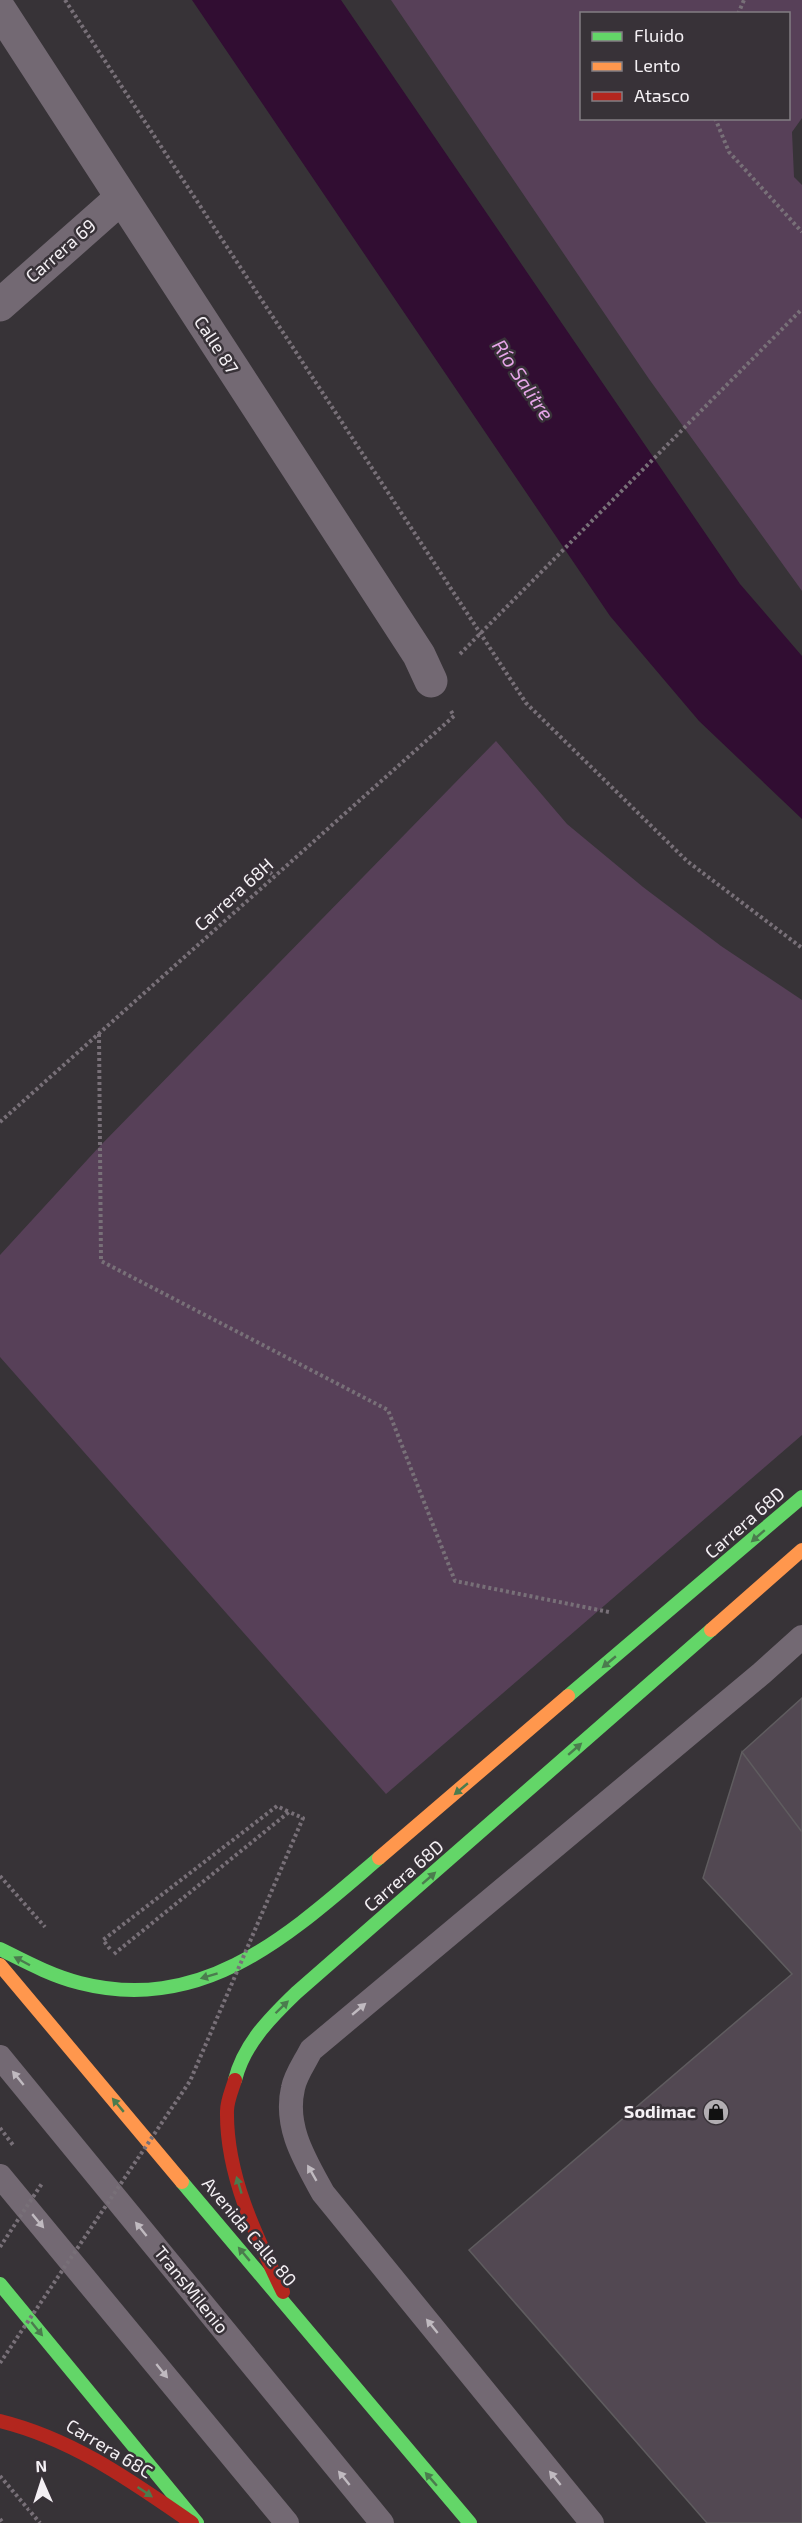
<svg xmlns="http://www.w3.org/2000/svg" width="802" height="2523" viewBox="0 0 802 2523" font-family="'Exo 2',sans-serif">
	<style>
		.green { fill: #574058; fill-rule: evenodd }
		.water { fill: #310d32 }
		.building { fill: #524852; stroke: #5f5c5f; stroke-width: 1.5 }
		.lines { fill: none; stroke-linecap: round; stroke-linejoin: round }
		.path { stroke: #787078; stroke-width: 4; stroke-dasharray: 3 3; stroke-linecap: butt }
		.lane { stroke: #736973; stroke-width: 24 }
		.street { stroke: #736973; stroke-width: 33 }
		.fast { stroke: #63d668; stroke-width: 14 }
		.slow { stroke: #ff974d; stroke-width: 14 }
		.jam { stroke: #b3261e; stroke-width: 14 }
		.path-bridge { stroke: #787078; stroke-width: 4; stroke-dasharray: 3 3; stroke-linecap: butt }
		.oneway { fill: #4b7c4e }
		.oneway2 { fill: #c0bac0 }
		.labels { text-anchor: middle; stroke-width: 5; stroke-linejoin: round; paint-order: stroke }
		.street-label { font-size: 18px; fill: #f4f0f4; stroke: #383238 }
		.poi-label { font-size: 18px; font-weight: bold; fill: #f4f0f4; stroke: #383238; text-anchor: end }
		.water-label { font-size: 20px; font-style: italic; fill: #e6a5e8; stroke: #383238 }
	</style>
	<rect width="100%" height="100%" fill="#373337"/>
	<path class="green" d="M391,0h411v118l-10,14 2,45 8,8v406l-153,-212zM582,14h206v104h-206z
		M496,741l71,83 76,63 78,59 81,54v435l-416,359 -386,-437v-102l99,-108z"/>
	<path class="water" d="M192,0h149l399,584 62,72v163l-103,-98 -89,-105z"/>
	<path class="building" d="M802,1698v134l-60,-80z
		M742,1752l60,80v691h-95l-238,-273 323,-276 -89,-96z"/>
	<g class="lines">
		<path class="path" d="M65,0l461,703 161,158 115,87
			M738,14l6,-14
			M715,118l14,34 73,80
			M460,654l342,-345
			M262,863l12,14
			M99,1034l2,227 287,149 67,171 154,31
			M0,1122l454,-406 -3,-5
			M0,1876l45,51
			M110,1949l-7,-9 174,-134 12,6
			M0,2128l13,17
			M0,2476l40,47
			M0,2519l3,4"/>
		<path class="lane" d="M0,2057l382,466
			M0,2176l287,347
			M592,2523l-269,-330c-18,-33 -39,-66 -30,-105 2,-12 12,-26 18,-38l451,-377 40,-36"/>
		<path class="street" d="M0,10l419,645 12,26
			M0,305l121,-107"/>
		<path class="fast" d="M568,1696l234,-199
			M0,1949c26,13 52,27 80,34 125,32 211,-50 299,-125
			M235,2080c9,-36 35,-62 61,-87l415,-363
			M182,2182l288,341
			M0,2284l197,239"/>
		<path class="slow" d="M711,1630l91,-80
			M379,1858l189,-162
			M0,1965l182,217"/>
		<path class="jam" d="M235,2080c-3,10 -8,21 -8,31 -1,64 29,125 56,181
			M0,2421c73,18 131,60 192,102"/>
		<path class="path-bridge" d="M0,2247l43,-65
			M0,2363l190,-282 113,-263 -14,-6 -175,142"/>
	</g>
	<defs><path id="oneway-solid" d="M-6-.8H1V-3.2L6.5 0L1 3.2V.8H-6Z" transform="scale(1.5)"/></defs>
	<g class="oneway">
		<use href="#oneway-solid" transform="translate(758 1536) rotate(139)"/>
		<use href="#oneway-solid" transform="translate(609 1662) rotate(140)"/>
		<use href="#oneway-solid" transform="translate(575 1749) rotate(-41)"/>
		<use href="#oneway-solid" transform="translate(461 1789) rotate(140)"/>
		<use href="#oneway-solid" transform="translate(429 1878) rotate(-41)"/>
		<use href="#oneway-solid" transform="translate(22 1961) rotate(-152)"/>
		<use href="#oneway-solid" transform="translate(209 1976) rotate(163)"/>
		<use href="#oneway-solid" transform="translate(282 2007) rotate(-44)"/>
		<use href="#oneway-solid" transform="translate(118 2105) rotate(-130)"/>
		<use href="#oneway-solid" transform="translate(239 2185) rotate(-107)"/>
		<use href="#oneway-solid" transform="translate(244 2254) rotate(-130)"/>
		<use href="#oneway-solid" transform="translate(37 2329) rotate(51)"/>
		<use href="#oneway-solid" transform="translate(431 2479) rotate(-131)"/>
		<use href="#oneway-solid" transform="translate(145 2492) rotate(34)"/>
	</g>
	<g class="oneway2">
		<use href="#oneway-solid" transform="translate(359 2009) rotate(-40)"/>
		<use href="#oneway-solid" transform="translate(18 2078) rotate(-129)"/>
		<use href="#oneway-solid" transform="translate(312 2173) rotate(-120)"/>
		<use href="#oneway-solid" transform="translate(38 2221) rotate(50)"/>
		<use href="#oneway-solid" transform="translate(141 2229) rotate(-129)"/>
		<use href="#oneway-solid" transform="translate(432 2326) rotate(-129)"/>
		<use href="#oneway-solid" transform="translate(162 2371) rotate(51)"/>
		<use href="#oneway-solid" transform="translate(344 2478) rotate(-129)"/>
		<use href="#oneway-solid" transform="translate(555 2478) rotate(-129)"/>
	</g>
	<defs>
		<g id="shop-disc" transform="scale(1.35)"><circle r="9.5" fill="#b2aeb2" stroke="#383238"/><path d="M-5-2.5h2.3a2.7 3.5 0 0 1 5.4 0H5L5.5 6h-11ZM-1.5-2.5h3a1.5 2.3 0 0 0-3 0Z" fill="#111"/></g>
	</defs>
	<g fill-rule="evenodd">
		<use href="#shop-disc" x="716" y="2112"/>
	</g>
	<g class="labels">
		<g class="street-label">
			<text transform="translate(61 251) rotate(-41)" y="6">Carrera 69</text>
			<text transform="translate(216 345) rotate(57)" y="6">Calle 87</text>
			<text transform="translate(234 895) rotate(-42)" y="6">Carrera 68H</text>
			<text transform="translate(745 1523) rotate(-41)" y="6">Carrera 68D</text>
			<text transform="translate(404 1876) rotate(-41)" y="6">Carrera 68D</text>
			<text transform="translate(249 2232) rotate(50)" y="6">Avenida Calle 80</text>
			<text transform="translate(191 2290) rotate(51)" y="6">TransMilenio</text>
			<text transform="translate(109 2449) rotate(31)" y="6">Carrera 68C</text>
		</g>
		<g class="poi-label">
			<text x="696" y="2118">Sodimac</text>
		</g>
		<g class="water-label">
			<text transform="translate(523 380) rotate(56)" y="7">Río Salitre</text>
		</g>
	</g>
	<rect x="580" y="12" width="210" height="108" fill="#383238" stroke="#837e83" stroke-width="1.5"/>
	<rect x="592" y="32" width="30" height="9" fill="#63d668" stroke="#837e83" stroke-width="1.5"/>
	<text x="634" y="42" font-size="18" fill="#f4f0f4">Fluido</text>
	<rect x="592" y="62" width="30" height="9" fill="#ff974d" stroke="#837e83" stroke-width="1.5"/>
	<text x="634" y="72" font-size="18" fill="#f4f0f4">Lento</text>
	<rect x="592" y="92" width="30" height="9" fill="#b3261e" stroke="#837e83" stroke-width="1.5"/>
	<text x="634" y="102" font-size="18" fill="#f4f0f4">Atasco</text>
	<g transform="translate(42 2481) rotate(357)" stroke="#383238" stroke-width="4.5" paint-order="stroke">
	<path d="M0-4.5L10 22L0 15L-10 22Z" fill="#f4f0f4"/>
	<text y="-9" font-size="16" font-weight="bold" text-anchor="middle" fill="#f4f0f4">N</text>
	</g>
</svg>
